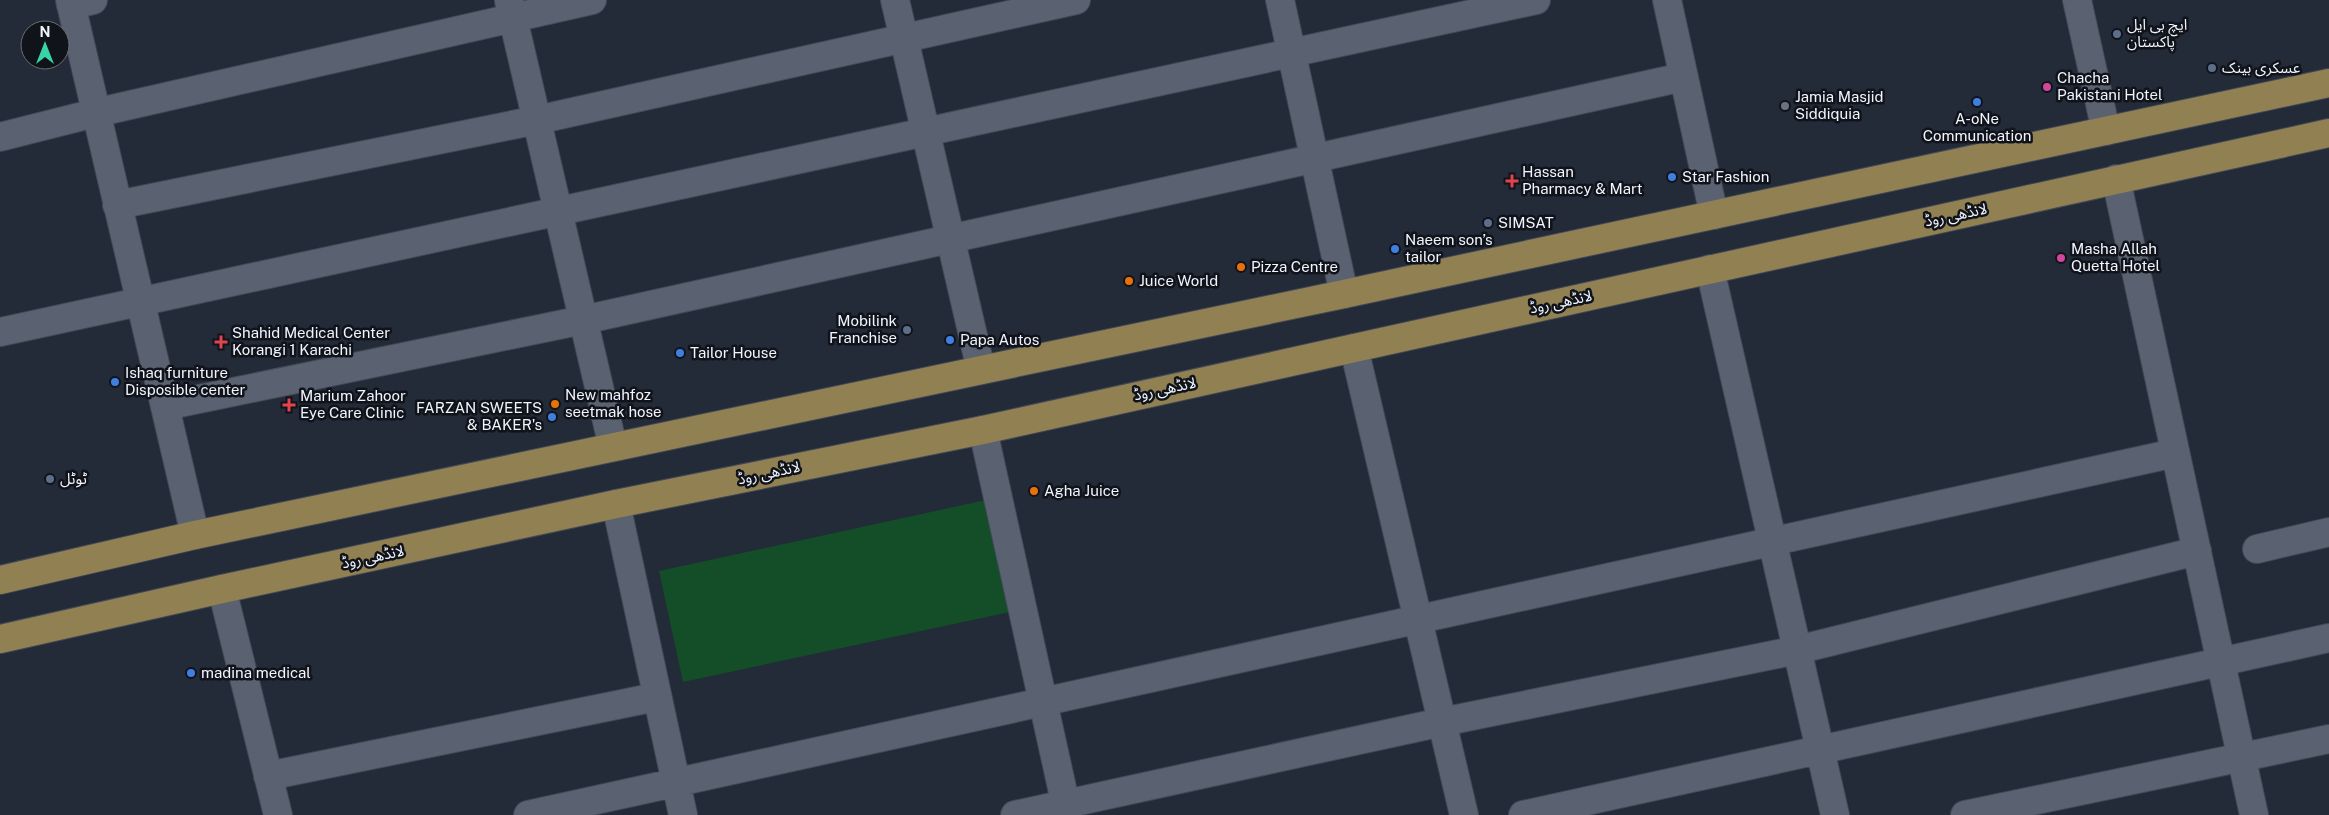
<svg xmlns="http://www.w3.org/2000/svg" width="2329" height="815" viewBox="0 0 2329 815" font-family="'Public Sans','Noto Sans Arabic',sans-serif">
	<style>
		.green { fill: #134e28 }
		.lines { fill: none; stroke-linecap: round; stroke-linejoin: round }
		.street-casing { stroke: #434855; stroke-width: 30 }
		.secondary-casing { stroke: #434855; stroke-width: 30 }
		.primary-casing { stroke: #434855; stroke-width: 30 }
		.street { stroke: #5a6271; stroke-width: 28 }
		.secondary { stroke: #5a6271; stroke-width: 28 }
		.primary { stroke: #918152; stroke-width: 28 }
		.service-dot { fill: #5c6f8a; stroke: #101319; stroke-width: 2 }
		.hotel-dot { fill: #d1479c; stroke: #101319; stroke-width: 2 }
		.shop-dot { fill: #3f7fe0; stroke: #101319; stroke-width: 2 }
		.worship-dot { fill: #6b7280; stroke: #101319; stroke-width: 2 }
		.health-dot { fill: #e0444e; stroke: #101319; stroke-width: 2 }
		.food-dot { fill: #e8710a; stroke: #101319; stroke-width: 2 }
		.labels { text-anchor: middle; stroke-width: 5; stroke-linejoin: round; paint-order: stroke }
		.poi-label { font-size: 15px; fill: #f0f4fe; stroke: #101319; text-anchor: start }
		.street-label { font-size: 15px; fill: #f0f4fe; stroke: #101319 }
	</style>
	<rect width="100%" height="100%" fill="#232a38"/>
	<path class="green" d="M986,500l24,112 -327,70 -24,-111z"/>
	<g class="lines">
		<g class="street-casing">
			<path id="street" d="M895,0l86,370
				M1280,0l64,294
				M1667,0l47,215
				M509,1l104,446
				M71,5l22,-5
				M0,137l95,-24 497,-113
				M117,205l420,-85 539,-120
				M1710,269l125,546
				M0,332l1536,-332
				M1354,348l110,467
				M165,406l418,-86 1100,-243
				M616,504l67,311
				M2257,549l72,-17
				M268,776l388,-79
				M528,815l1647,-362
				M1015,815l427,-93 355,-72 400,-99
				M1523,815l806,-177
				M1965,815l364,-76"/>
		</g>
		<g class="secondary-casing">
			<path id="secondary" d="M70,0l125,535
				M2077,0l29,131
				M2116,179l138,636
				M983,430l85,385
				M222,589l56,226"/>
		</g>
		<g class="primary-casing">
			<path id="primary" d="M0,580l195,-45 1149,-241 985,-211
				M0,639l222,-50 394,-85 367,-74 1346,-297"/>
		</g>
		<use href="#street" class="street"/>
		<use href="#secondary" class="secondary"/>
		<use href="#primary" class="primary"/>
	</g>
	<g class="service-dot">
		<circle cx="2117" cy="34" r="5"/>
		<circle cx="2212" cy="68" r="5"/>
		<circle cx="1488" cy="223" r="5"/>
		<circle cx="907" cy="330" r="5"/>
		<circle cx="50" cy="479" r="5"/>
	</g>
	<g class="hotel-dot">
		<circle cx="2047" cy="87" r="5"/>
		<circle cx="2061" cy="258" r="5"/>
	</g>
	<g class="shop-dot">
		<circle cx="1977" cy="102" r="5"/>
		<circle cx="1672" cy="177" r="5"/>
		<circle cx="1395" cy="249" r="5"/>
		<circle cx="950" cy="340" r="5"/>
		<circle cx="680" cy="353" r="5"/>
		<circle cx="115" cy="382" r="5"/>
		<circle cx="552" cy="417" r="5"/>
		<circle cx="191" cy="673" r="5"/>
	</g>
	<circle class="worship-dot" cx="1785" cy="106" r="5"/>
	<g class="health-dot">
		<path d="M1509.5 173.5h5v5h5v5h-5v5h-5v-5h-5v-5h5z"/>
		<path d="M218.5 334.5h5v5h5v5h-5v5h-5v-5h-5v-5h5z"/>
		<path d="M286.5 397.5h5v5h5v5h-5v5h-5v-5h-5v-5h5z"/>
	</g>
	<g class="food-dot">
		<circle cx="1241" cy="267" r="5"/>
		<circle cx="1129" cy="281" r="5"/>
		<circle cx="555" cy="404" r="5"/>
		<circle cx="1034" cy="491" r="5"/>
	</g>
	<g class="labels">
		<g class="poi-label">
			<text x="2127" y="30">ایچ بی ایل<tspan x="2127" dy="17">پاکستان</tspan></text>
			<text x="2222" y="73">عسکری بینک</text>
			<text x="2057" y="83">Chacha<tspan x="2057" dy="17">Pakistani Hotel</tspan></text>
			<text x="1795" y="102">Jamia Masjid<tspan x="1795" dy="17">Siddiquia</tspan></text>
			<text x="1977" y="124" text-anchor="middle">A-oNe<tspan x="1977" dy="17">Communication</tspan></text>
			<text x="1522" y="177">Hassan<tspan x="1522" dy="17">Pharmacy &amp; Mart</tspan></text>
			<text x="1682" y="182">Star Fashion</text>
			<text x="1498" y="228">SIMSAT</text>
			<text x="1405" y="245">Naeem son’s<tspan x="1405" dy="17">tailor</tspan></text>
			<text x="2071" y="254">Masha Allah<tspan x="2071" dy="17">Quetta Hotel</tspan></text>
			<text x="1251" y="272">Pizza Centre</text>
			<text x="1139" y="286">Juice World</text>
			<text x="897" y="326" text-anchor="end">Mobilink<tspan x="897" dy="17">Franchise</tspan></text>
			<text x="232" y="338">Shahid Medical Center<tspan x="232" dy="17">Korangi 1 Karachi</tspan></text>
			<text x="960" y="345">Papa Autos</text>
			<text x="690" y="358">Tailor House</text>
			<text x="125" y="378">Ishaq furniture<tspan x="125" dy="17">Disposible center</tspan></text>
			<text x="565" y="400">New mahfoz<tspan x="565" dy="17">seetmak hose</tspan></text>
			<text x="300" y="401">Marium Zahoor<tspan x="300" dy="17">Eye Care Clinic</tspan></text>
			<text x="542" y="413" text-anchor="end">FARZAN SWEETS<tspan x="542" dy="17">&amp; BAKER's</tspan></text>
			<text x="60" y="484">ٹوٹل</text>
			<text x="1044" y="496">Agha Juice</text>
			<text x="201" y="678">madina medical</text>
		</g>
		<g class="street-label">
			<text transform="translate(1956 215) rotate(-12)" y="5">لانڈھی روڈ</text>
			<text transform="translate(1561 302) rotate(-12)" y="5">لانڈھی روڈ</text>
			<text transform="translate(1165 389) rotate(-12)" y="5">لانڈھی روڈ</text>
			<text transform="translate(769 473) rotate(-12)" y="5">لانڈھی روڈ</text>
			<text transform="translate(373 557) rotate(-12)" y="5">لانڈھی روڈ</text>
		</g>
	</g>
	<g transform="translate(45 45)"><circle r="24" fill="#101319" stroke="#6a6d75"/>
	<path d="M0-4L9 19L0 12L-9 19Z" fill="#39d4a5"/>
	<text y="-8" font-size="14" font-weight="bold" text-anchor="middle" fill="#f0f4fe">N</text>
	</g>
</svg>
